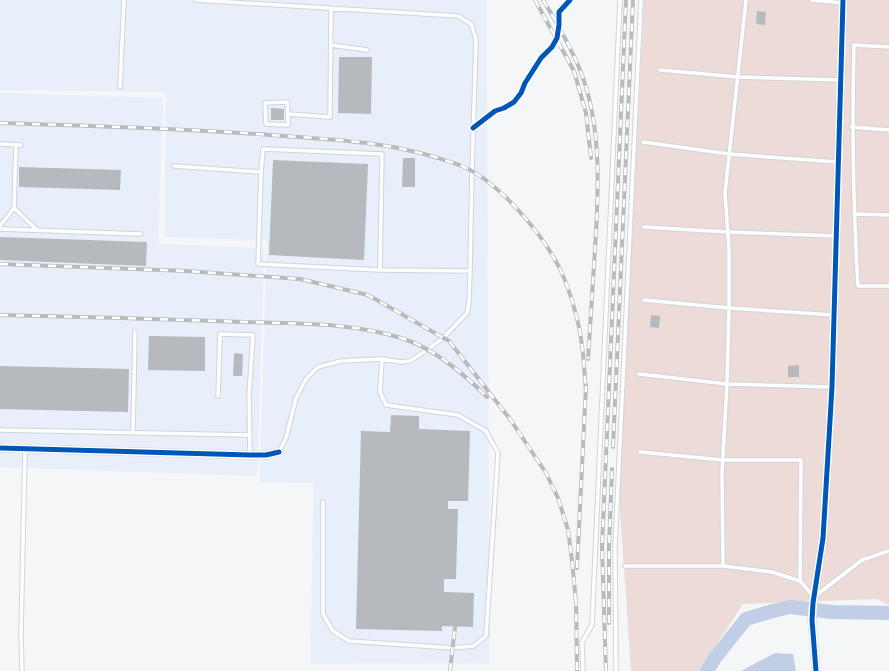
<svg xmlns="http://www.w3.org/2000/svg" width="889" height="671" viewBox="0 0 889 671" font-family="Arial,sans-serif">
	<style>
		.built { fill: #e8effa }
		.green { fill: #eddbd8 }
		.water { fill: #c1cee5 }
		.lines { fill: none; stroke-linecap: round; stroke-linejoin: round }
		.river { stroke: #c1cee5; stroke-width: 14 }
		.building { fill: #b6babf }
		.lane-casing { stroke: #d1d4da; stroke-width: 5.5 }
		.street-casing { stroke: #d1d4da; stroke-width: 9 }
		.path { stroke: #d8d9da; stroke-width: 1.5; stroke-dasharray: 3 2; stroke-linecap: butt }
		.lane { stroke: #fdfefe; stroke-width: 3.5 }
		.street { stroke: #fdfefe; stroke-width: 7 }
		.rail-casing { stroke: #b9babb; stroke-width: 4 }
		.rail { stroke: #fff; stroke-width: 2.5; stroke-dasharray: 8; stroke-linecap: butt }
		.cycleway-casing { stroke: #fff; stroke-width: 8 }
		.cycleway { stroke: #0057b8; stroke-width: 5 }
	</style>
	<rect width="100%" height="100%" fill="#f4f6f8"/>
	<path class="built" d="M0,0h486l4,664 -39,-1 -141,1 4,-181 -54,-1 7,-242 -102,-3 1,-145 -166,-2z
		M0,93l163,5 -5,146 106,4 -7,228 -257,-9z"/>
	<path class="green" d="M644,0h245v605l-12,-6 -134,5 -44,67h-68l-12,-176z"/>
	<path class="water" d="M775,653l18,1 3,17h-55z"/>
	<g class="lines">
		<path class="river" d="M707,671l8,-13 31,-39 23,-7 21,-5 42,5 57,1"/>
	</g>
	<path class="building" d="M757,11l9,1 -1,13 -9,-1z
		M339,57h33l-1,57 -33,-1z
		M271,108l13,1v11h-13z
		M403,158h12v29h-13z
		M273,160l95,4 -4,96 -95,-5z
		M19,167l102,3 -1,20 -101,-3z
		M0,237l147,5 -1,24 -146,-6z
		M651,315l9,1 -1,12 -9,-1z
		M149,336l56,1v34l-57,-1z
		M234,353l9,1 -1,22h-9z
		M799,365v12h-11v-11z
		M0,366l129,3 -1,43 -128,-3z
		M391,415l28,1v13l51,2 -2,70h-20v8h10l-2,70h-12v13l30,1 -1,34 -31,-1v5l-86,-2 5,-198 29,1z"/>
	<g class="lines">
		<g class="lane-casing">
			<path id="lane" d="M196,0l262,16 13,8 5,15 -4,133 -2,99 -1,31 -2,11 -24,25 -16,12 -17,11 -9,1 -19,-3 -41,2 -23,6 -12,12 -10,19 -10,40 -7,14
				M812,0l31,3
				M331,45l36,5
				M889,47l-35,-2c-2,80 -1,160 4,241h31
				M660,70l78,7 103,3
				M120,87l4,-87
				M288,114v11l-22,-1 -1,-21 22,-1 1,12 42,3 1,-109
				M852,127l37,3
				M643,142l86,12 109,8
				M0,144l21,1
				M174,166l87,6 2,-23 119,5 -2,116 90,1
				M261,172l-3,92 122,6
				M14,208l23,22
				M854,214l35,1
				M0,226l14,-18 2,-63
				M644,227l84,5 108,4
				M0,229l141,5
				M644,300l85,8 105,7
				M639,374l88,10 105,3
				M218,396l2,-62 33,1 -4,60 1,60
				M0,430l249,5
				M133,433l2,-101
				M640,452l83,8h78l-1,121
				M323,502v112l10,17 16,10 104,7 21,-2 12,-10 12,-183 -12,-22 -28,-16 -72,-10 -6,-13 2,-33
				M625,566h98l49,6 28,9 14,16 48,-37 27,-9
				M723,566l-1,-94 5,-88 2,-76v-59l-4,-56 21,-193
				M22,671l-1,-37 4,-184
				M583,671l-1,-29 10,-17 28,-625
				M616,671l-1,-123 26,-548"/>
		</g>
		<g class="street-casing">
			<path id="street" d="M0,448l250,7h16l13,-3
				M816,671l-4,-51 1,-17 10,-65 9,-151 11,-387"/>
		</g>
		<path class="path" d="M479,123l16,-12 9,-3 10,-6 7,-9 4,-10 16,-25 11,-11 5,-9 2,-13v-13l11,-12"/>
		<use href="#lane" class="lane"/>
		<use href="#street" class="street"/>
		<g class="rail-casing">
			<path id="rail" d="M535,0l39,71 12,42 5,45
				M543,0c14,23 27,45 37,70 24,59 18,132 14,195 -2,31 -4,62 -6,94
				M0,123c90,3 180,5 270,12 56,4 113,6 168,23 8,3 17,5 24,8 37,16 80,67 98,103 7,15 12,30 16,46 7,25 8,51 10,77
				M0,264l187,7 113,8 68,16 81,46 61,78 36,54 12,25 10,32 4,30 4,43
				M0,315c82,2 163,4 245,7 52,2 105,0 156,16 33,10 62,35 86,59
				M613,447l20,-447
				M577,568l9,-182
				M576,598l1,73
				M609,623v-76l3,-78
				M450,671l5,-44
				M606,671l-4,-124 24,-547"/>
		</g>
		<use href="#rail" class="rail"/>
		<g class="cycleway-casing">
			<path id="cycleway" d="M473,128l22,-17 9,-3 10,-6 7,-9 4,-10 16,-25 11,-11 5,-9 2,-13v-13l11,-12
				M0,448l250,7h16l13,-3
				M816,671l-4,-51 1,-17 10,-65 9,-151 11,-387"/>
		</g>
		<use href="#cycleway" class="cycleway"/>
	</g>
</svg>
